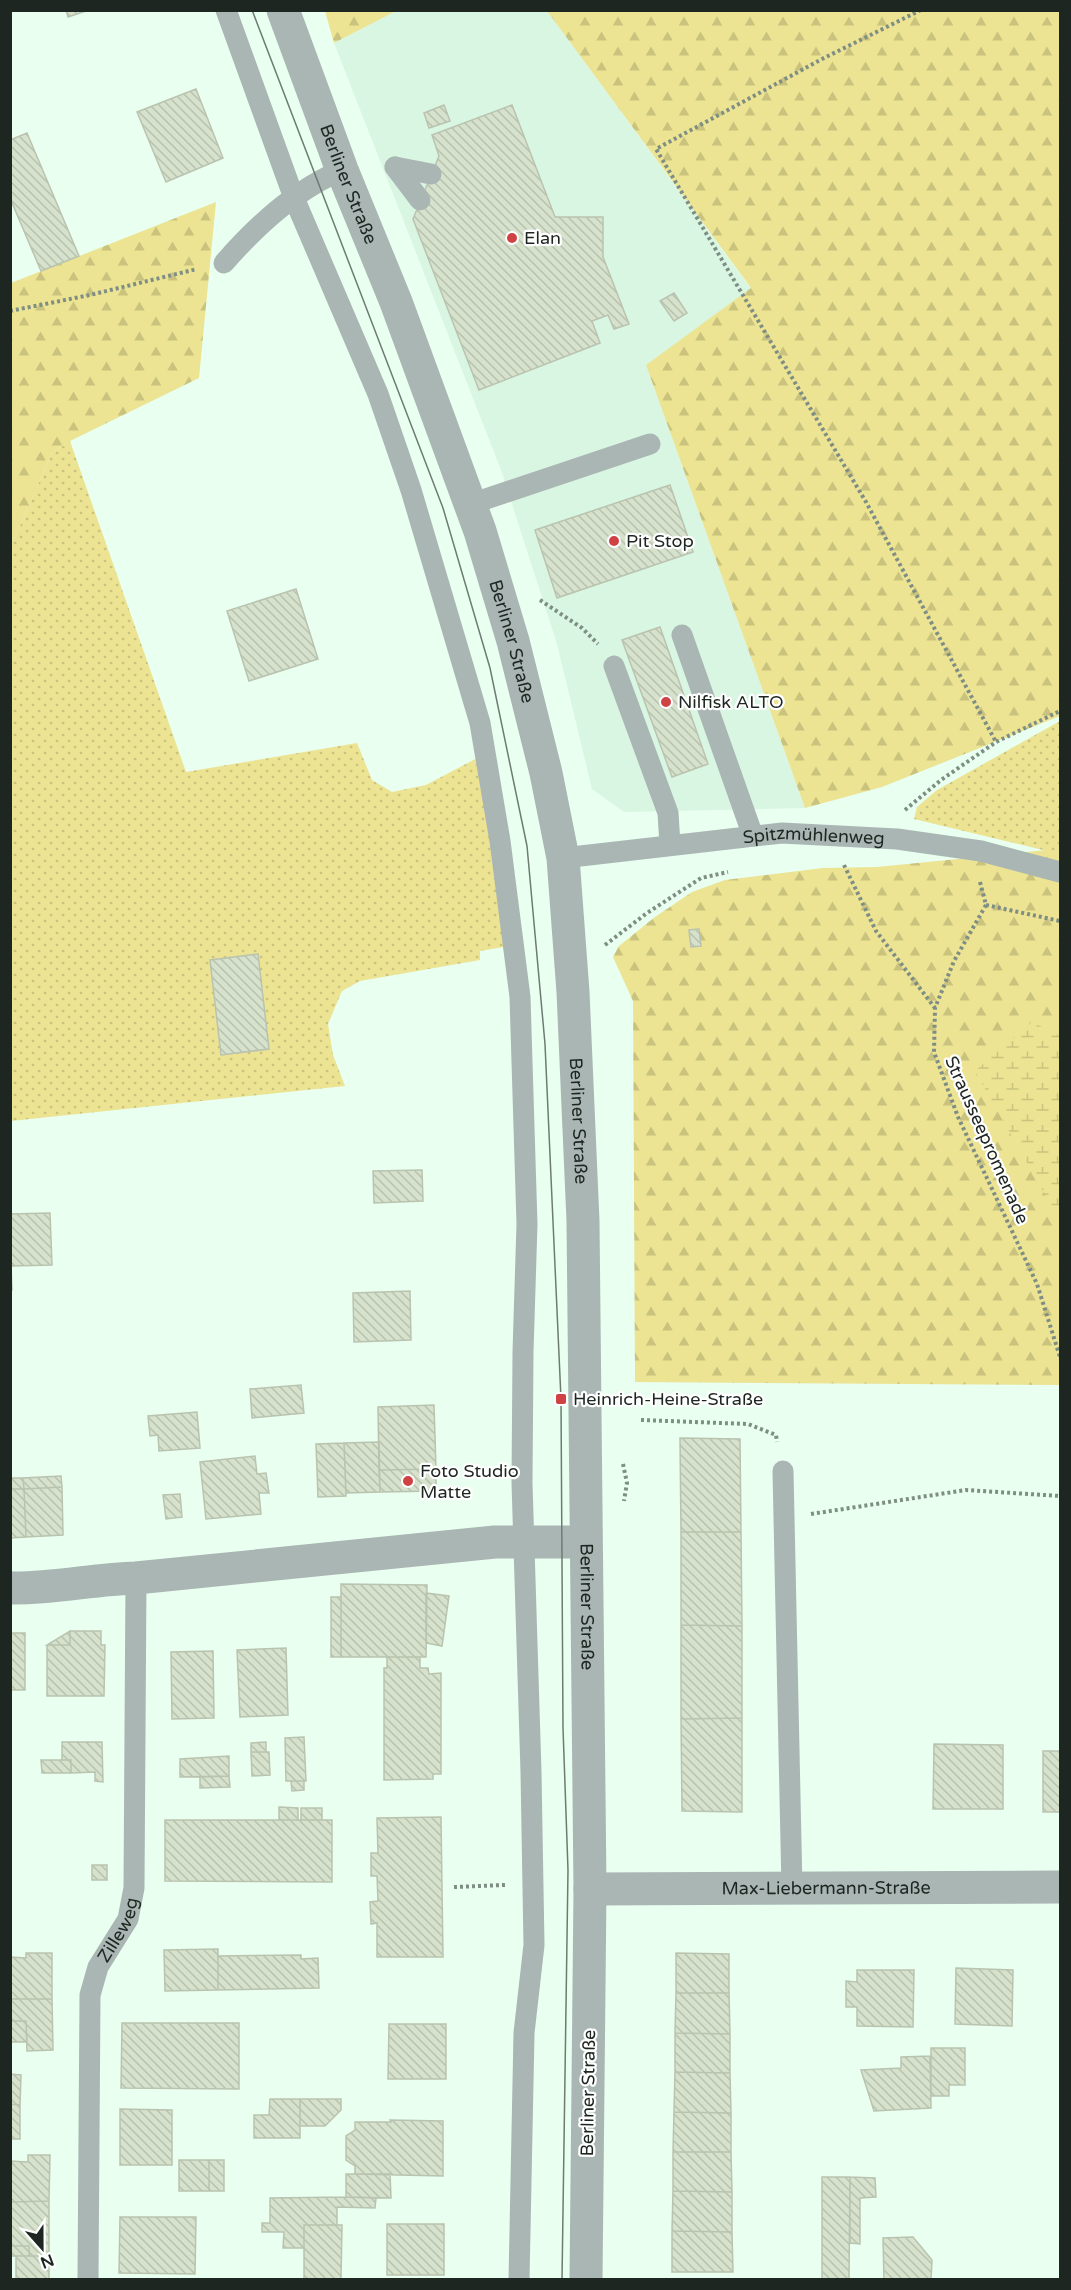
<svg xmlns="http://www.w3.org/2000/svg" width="1071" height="2290" viewBox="0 0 1071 2290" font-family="'Varela Round',sans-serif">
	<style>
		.built { fill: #d9f6e2 }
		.grass { fill: url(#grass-dots); fill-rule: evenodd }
		.forest { fill: url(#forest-firs) }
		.wetland { fill: url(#wetland-marsh) }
		.building { fill: url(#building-back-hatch); stroke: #b9c3af; stroke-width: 1.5 }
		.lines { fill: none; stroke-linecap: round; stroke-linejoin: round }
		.path { stroke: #7f8e84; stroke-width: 4; stroke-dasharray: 3 3; stroke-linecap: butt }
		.service { stroke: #aab6b4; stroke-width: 21 }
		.minor { stroke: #aab6b4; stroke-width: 33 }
		.tertiary { stroke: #aab6b4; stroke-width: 33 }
		.tram { stroke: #6d7b72; stroke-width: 1.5 }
		.poi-dot { fill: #d04143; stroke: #fff; stroke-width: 2 }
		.labels { text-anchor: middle; stroke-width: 4.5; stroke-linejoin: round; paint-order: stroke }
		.street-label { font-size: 18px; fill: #1d2620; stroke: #fff }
		.poi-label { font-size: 18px; fill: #1d2620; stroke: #fff; text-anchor: start }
	</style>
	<defs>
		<pattern id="grass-dots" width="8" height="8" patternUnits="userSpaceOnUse" patternTransform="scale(1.5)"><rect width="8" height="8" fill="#ece393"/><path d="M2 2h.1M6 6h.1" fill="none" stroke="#cac37e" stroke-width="1.8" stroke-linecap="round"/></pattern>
		<pattern id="forest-firs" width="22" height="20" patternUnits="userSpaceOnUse" patternTransform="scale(1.5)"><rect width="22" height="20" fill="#ece393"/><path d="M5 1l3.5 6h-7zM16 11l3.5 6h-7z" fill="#cac37e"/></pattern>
		<pattern id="wetland-marsh" width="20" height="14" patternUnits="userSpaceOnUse" patternTransform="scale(1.5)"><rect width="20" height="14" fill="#ece393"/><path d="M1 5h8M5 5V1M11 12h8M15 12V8" fill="none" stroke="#cac37e"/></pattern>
		<pattern id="building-back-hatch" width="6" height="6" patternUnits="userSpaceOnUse" patternTransform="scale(1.5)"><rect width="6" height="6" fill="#d7e2cd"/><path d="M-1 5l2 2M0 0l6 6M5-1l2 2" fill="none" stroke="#b8c2b0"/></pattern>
	</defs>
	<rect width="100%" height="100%" fill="#e9fff0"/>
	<path class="built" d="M396,11h151l204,278 -105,76 159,443 -181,4 -32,-23 -35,-145 -56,-174 -167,-427z"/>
	<path class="grass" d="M70,441l116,331 171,-29 15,37 20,12 34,-7 55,-29 28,190 -29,5v9l-120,21 -18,10 -14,33 5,31 12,31 -334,35v-575l41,-93zM258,954l11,95 -48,6 -11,-94z
		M1060,721v133l-146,-35 3,-12 20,-17z"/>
	<path class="forest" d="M325,11v-1l71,1 -62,32z
		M547,11h513v705l-178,71 -77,21 -159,-443 105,-77z
		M216,202l-17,176 -129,63 -18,12 -41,93v-263z
		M1047,850l13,4v531l-425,-3 -2,-381 -20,-44 6,-11 36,-29 37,-25 33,-12 98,-12 54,-1z"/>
	<path class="wetland" d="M1032,1022l28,14v185l-85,-150z"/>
	<path class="building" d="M66,10h23l-21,7z
		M196,89l27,69 -57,24 -29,-70z
		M444,105l6,16 -21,7 -5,-15z
		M512,105l43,112h48v40l26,67 -15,5 -6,-14 -16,6 8,22 -121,47 -66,-171 26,-63 -7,-21z
		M27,133l52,123 -38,15 -31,-73v-58z
		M674,293l13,20 -13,8 -14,-20z
		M670,485l23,67 -136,46 -22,-68z
		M296,589l22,70 -69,22 -22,-70z
		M660,627l48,137 -36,13 -50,-137z
		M699,929l2,17 -10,1 -2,-17z
		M258,954l11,95 -48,6 -11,-95z
		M422,1170l1,31 -49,2 -1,-32z
		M50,1213l2,52 -41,1 1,24h-2v-76z
		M410,1291l1,49 -57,2 -1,-49z
		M301,1385l3,28 -52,5 -2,-29z
		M434,1405l2,64 -57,1 -1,-63z
		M197,1412l3,36 -41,3 -1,-16 -8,1 -2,-20z
		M680,1438l60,1 1,93h-60z
		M379,1442l1,50 -34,1 -2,-50z
		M344,1443l2,53 -28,1 -2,-53z
		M255,1456l2,18 9,-1 3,20h-10l2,21 -55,5 -6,-57z
		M436,1469v22l-56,1 -1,-22z
		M61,1476l1,11 -38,2 -1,-11z
		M10,1478h13l1,11h-14z
		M62,1487l1,48 -37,2 -2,-48z
		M10,1489h14l2,48 -16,1z
		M180,1494l2,23 -16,2 -3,-24z
		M681,1532h60l1,94 -61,-1z
		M341,1584l86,1 -1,72h-85z
		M426,1593l23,3 -7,50 -16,-3z
		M331,1597h10v60h-10z
		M681,1625l61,1v92l-61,1z
		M70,1631h31v14h4l-1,51h-57v-51h23z
		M70,1631v14h-23z
		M10,1633h15v57h-15z
		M286,1648l2,67 -48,2 -3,-67z
		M213,1651l1,67 -42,1 -1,-67z
		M387,1657h33v11h8l1,6 12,-1v101h-8v5l-49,1v-112h3z
		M742,1718v94l-60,-1 -1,-92z
		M304,1737l2,44h-20l-1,-43z
		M62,1742h40l1,40 -8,-1v-9l-24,1v-13h-9z
		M266,1742v10h-15v-9z
		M934,1744l69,1v64h-70z
		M1043,1751h17v61h-17z
		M251,1752h18l1,23 -18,1z
		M229,1756v20l-49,1v-18z
		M41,1760h30v13h-29z
		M229,1776l1,11 -30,1v-11z
		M291,1781h13v9l-12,1z
		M279,1807l19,1v12h-19z
		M301,1808h21v12h-21z
		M441,1817l2,140h-66v-34l-6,1 -1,-22 8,-1 -1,-25h-6v-23h7l-1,-35z
		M165,1820h167v62l-167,-1z
		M92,1865h15v15h-15z
		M218,1949v41l-53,1 -1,-41z
		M26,1953h26v46h-42v-42l16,1z
		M676,1953l53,1v39h-53z
		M301,1955v4l17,-1 1,30 -101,2v-34z
		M956,1968l57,2 -1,56 -57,-2z
		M857,1970h57l-1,57 -56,-1v-19h-11v-26l11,1z
		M676,1993h53l1,41 -55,-1z
		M10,1999h42l1,51 -26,1 -1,-30h-16z
		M10,2021h16l1,21h-17z
		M122,2023h117v66l-118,-1z
		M389,2024h57v55h-58z
		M675,2033l55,1v39l-55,-1z
		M931,2048h34v37h-16v11h-18z
		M930,2056l1,52 -57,3 -13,-41 40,-2v-11z
		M675,2072l55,1 1,40 -57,-1z
		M10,2074l11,1 -1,30 -10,-1z
		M270,2099h30v39h-46v-23h15z
		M300,2099h41v11l-16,16h-25z
		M10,2104l10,1v34h-10z
		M120,2109l52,1v55h-52z
		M674,2112l57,1v39h-58z
		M390,2120l53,1v55l-88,-2v-8l-9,-6v-24l9,-6v-8h36z
		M673,2152h58l1,40 -59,-1z
		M28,2155h22l-1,46 -39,1v-41l18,1z
		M179,2160h30v31h-30z
		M209,2160h15v31h-15z
		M346,2174h44l1,24 -45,-1z
		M822,2177h28l-1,103h-27z
		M850,2177l25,1 1,19 -16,1v46l-10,-1z
		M673,2191l59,1v40l-60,-1z
		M346,2197l30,1 -1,10 -38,-1v18h-33v23h-21l1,-16h-22v-9h8v-25z
		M49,2201v55h-20v-10h-19v-44z
		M120,2217h76l-1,57 -76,-1z
		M387,2224h57v51h-57z
		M304,2225h38l-1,55h-37z
		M672,2231l60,1 1,40h-61z
		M913,2237l19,23 -1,20h-47l-1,-42z
		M10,2246h19v10h-19z
		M16,2256h33v24h-33z"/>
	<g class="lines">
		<path class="path" d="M921,10l-99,49 -166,90 210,353 130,240
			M10,311l80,-16 107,-26
			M540,600l42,28 16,16
			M905,810l36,-30 55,-38 64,-31
			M844,865l32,66 59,77
			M980,882l6,23
			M986,905l-32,56 -19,47 -1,44 24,65 79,167 23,73
			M986,905l74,16
			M605,945l42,-32 54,-35 27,-6
			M641,1420l107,4 28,11 1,7
			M623,1464l4,19 -3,18
			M811,1514l155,-24 94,6
			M454,1887l51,-2"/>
		<g class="service">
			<path d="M226,10l68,188 84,196 33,96 69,233 20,118 20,156 7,227 -4,128 -1,131 9,289 3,173 -10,88 -5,247"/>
			<path d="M395,167l25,33"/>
			<path d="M395,167l36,7"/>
			<path d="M224,263c32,-37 73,-74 118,-93"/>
			<path d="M471,504l179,-60"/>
			<path d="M682,635l71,201"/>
			<path d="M614,666l54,147 2,32"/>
			<path id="s1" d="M563,858l219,-25 115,6 84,12 79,21"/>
			<path d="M783,1471l9,418"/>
			<path id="s2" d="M88,2280l2,-285 8,-28 30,-48 6,-31 2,-310"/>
		</g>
		<g class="minor">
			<path d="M10,1588c43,1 84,-9 126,-10l359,-36h90"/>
			<path id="s3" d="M590,1889l470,-2"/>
		</g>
		<path class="tertiary" id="s4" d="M283,10l59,160 54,132 84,229 33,110 33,132 17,85 10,134 10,229 7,668 -4,391"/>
		<path class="tram" d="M252,10l191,498 47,160 37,178 18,198 16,355 2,329 5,142 -6,410"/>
	</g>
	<g class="poi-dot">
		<circle cx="512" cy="238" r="6"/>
		<circle cx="614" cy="541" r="6"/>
		<circle cx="666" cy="702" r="6"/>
		<rect x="555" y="1393" width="12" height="12" rx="3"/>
		<circle cx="408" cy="1481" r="6"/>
	</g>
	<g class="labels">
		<g class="street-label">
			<text dy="6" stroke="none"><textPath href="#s4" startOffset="186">Berliner Straße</textPath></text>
			<text dy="6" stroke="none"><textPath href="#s4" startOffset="672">Berliner Straße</textPath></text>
			<text dy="6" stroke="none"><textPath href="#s1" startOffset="252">Spitzmühlenweg</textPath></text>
			<text dy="6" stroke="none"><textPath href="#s4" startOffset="1158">Berliner Straße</textPath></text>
			<text transform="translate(987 1140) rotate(66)" y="6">Strausseepromenade</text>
			<text dy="6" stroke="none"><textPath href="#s4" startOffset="1644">Berliner Straße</textPath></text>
			<text dy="6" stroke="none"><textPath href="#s3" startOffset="236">Max-Liebermann-Straße</textPath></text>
			<text dy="6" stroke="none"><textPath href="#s2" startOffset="357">Zilleweg</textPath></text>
			<text transform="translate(588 2093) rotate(-89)" y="6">Berliner Straße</text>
		</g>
		<g class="poi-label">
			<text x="524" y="244">Elan</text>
			<text x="626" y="547">Pit Stop</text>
			<text x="678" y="708">Nilfisk ALTO</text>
			<text x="573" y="1405">Heinrich-Heine-Straße</text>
			<text x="420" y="1477">Foto Studio<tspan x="420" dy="21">Matte</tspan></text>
		</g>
	</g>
	<rect width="1071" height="2290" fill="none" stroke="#1d2620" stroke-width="24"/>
	<g transform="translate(42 2248) rotate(159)" stroke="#ffffff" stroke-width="4.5" paint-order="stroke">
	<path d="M0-4.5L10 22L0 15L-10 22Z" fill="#1d2620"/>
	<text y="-9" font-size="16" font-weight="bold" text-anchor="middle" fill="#1d2620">N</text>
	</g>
</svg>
